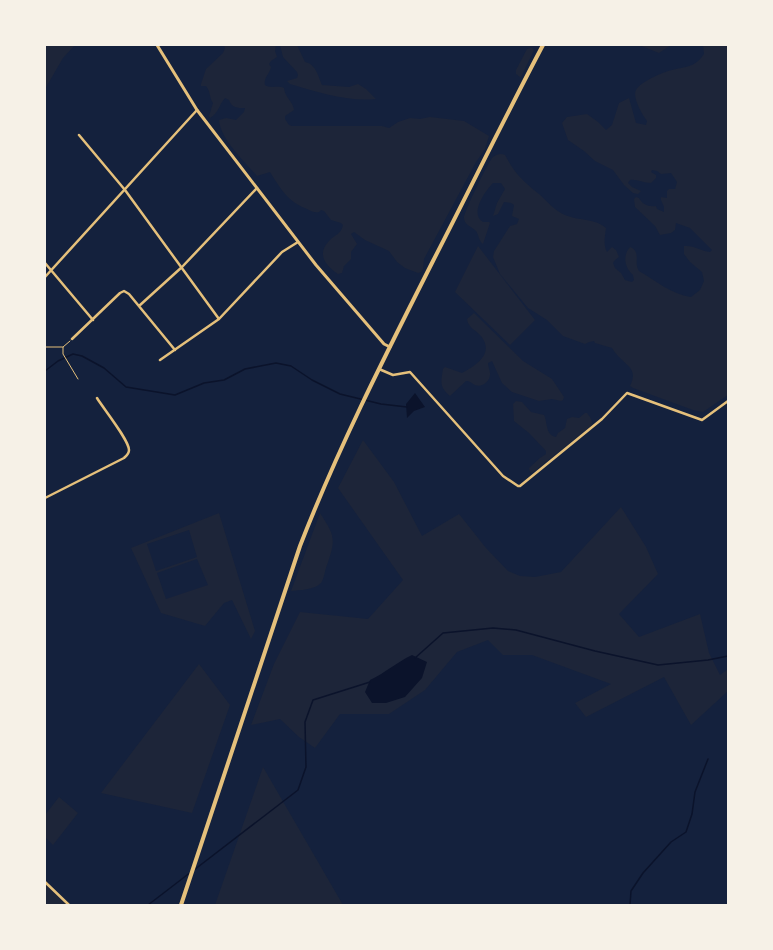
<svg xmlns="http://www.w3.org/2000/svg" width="773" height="950" viewBox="0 0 773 950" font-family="Mulish,sans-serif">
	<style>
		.green { fill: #1d2539; fill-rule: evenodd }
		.water { fill: #0b132b }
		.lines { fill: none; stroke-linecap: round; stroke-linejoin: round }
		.stream { stroke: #0b132b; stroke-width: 1.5 }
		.path { stroke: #e5c07b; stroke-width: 1 }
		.minor { stroke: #e5c07b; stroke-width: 2.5 }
		.tertiary { stroke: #e5c07b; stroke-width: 3 }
		.trunk { stroke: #e5c07b; stroke-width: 4 }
	</style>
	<rect width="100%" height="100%" fill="#14213d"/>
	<path class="green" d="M45,45h30l-12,13 -18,31z
		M219,45h57l-1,6 2,6 -6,4 -2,3 2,3c-1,6 -8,12 -6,18 5,4 13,0 19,3 1,10 9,13 10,22l-9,6v3l4,6 3,1h90l7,2 9,-6 12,-4 10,1 10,-2 34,4 25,15 -4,13 -9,13 -52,97 -1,10 -2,3 -3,1 -13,-5 -8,-6 -8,-11 -24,-11 -11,-8 -3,2 6,10 -6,8v7l-7,7 -2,7 -4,1c-12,-8 -22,-20 -9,-33 6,-7 12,-6 14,-16l-2,-2 -10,-3 -7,-9 -3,-1 -2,2c-5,1 -8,-1 -12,-3 -19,-7 -27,-21 -37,-37l-13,4c-11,-13 -37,-37 -38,-56l7,-2 10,2 8,-8 1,-4c-8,0 -13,0 -16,-8l-4,-2c-6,6 -6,15 -15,20l-1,-2 4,-13c-4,-5 -2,-11 -7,-17h-5v-2l5,-15 17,-16 2,-5 -1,-2z
		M280,45h17l8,17c11,2 13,14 17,23l27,2 9,-3 8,5 10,10c-29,3 -58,-7 -86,-15l-3,-3 10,-3 1,-3 -1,-3 -14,-15z
		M639,45h32l-12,8z
		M703,45h25v350l-25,17 -10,-2 -60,-22 -3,-2c8,-17 -2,-19 -12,-30 -2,-2 -4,-5 -6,-8l-17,-5 -1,-2 -5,1 -4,2 -22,-8 -16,-16 -19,-12 -28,-34 -7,-17 1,-6 16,-25 7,-2 2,-5 -7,-3 2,-11 -3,-2 -7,-1 -6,12 -5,2 4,-13 8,-14 -4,-6h-8c-6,6 -20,25 -14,35 1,2 3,3 4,4h6l1,1 -7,21c-5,-4 -4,-9 -7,-13 -5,-5 -12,-6 -12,-13 0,-6 25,-58 29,-61 4,-3 8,-4 12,-2 10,19 18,26 34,39 8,7 16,17 26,21 14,6 29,3 41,13 -1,8 -3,17 1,24l5,-5 4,3 3,7 -4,3 -2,3 2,5 6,5 4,7 7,2 2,-2 -1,-5c-8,-7 -11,-19 -3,-28 12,5 3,15 9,24 17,10 32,23 52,26l9,-7 4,-9 -2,-9 -12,-10 -6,-8v-8c10,-1 17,5 26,6l2,-2 -22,-22 -14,-5 -1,7 -4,3 -11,2 -5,-9 -20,-19 -1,-8 2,-2 3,1c3,6 9,9 17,8l1,3 7,3v-5l-3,-7v-3l6,1v-7l2,-2h6l2,-7 -6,-9 -10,1 -4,-3 -5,-1 -1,2 5,3v3l-5,5c-8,0 -14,-4 -21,-3l-2,3 4,4 9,4 -3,3 -5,-1 -9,-8 -11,-15 -18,-9 -11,-10 -16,-11 -6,-17 5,-6 20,-3 11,8 8,8 6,-5 7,-22 10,-5 7,25 10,2 1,-4c-5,-6 -15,-24 -11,-31 4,-8 27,-18 36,-20 8,-2 20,-3 26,-9 3,-2 4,-5 6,-7z
		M530,48h2l2,2 -13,27h-1l-4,-3v-4l11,-21z
		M478,246l57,74 -25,25 -55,-53z
		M474,313l49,48 29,18 12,18 -1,3 -2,1 -9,-2 -13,2 -27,-9 -10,-9 -10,-22 -4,2c0,4 2,7 2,10 1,8 -8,15 -15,12 -4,-2 -5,-4 -9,-4l-16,15c-11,-9 -9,-14 -7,-27l2,-2 17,6c13,-7 33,-19 19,-37 -5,-6 -13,-8 -14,-17z
		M516,401l6,1 9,10 13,3c4,8 1,20 12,22l2,-4 7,-5 2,-9 5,-2 7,1 6,-5h2c3,4 7,9 4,13l-59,47 -2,-1 -1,-4 11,-10 6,-4v-3l-17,-18 -15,-12 -1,-17z
		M363,440l31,42 28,54 37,-22 27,34 22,23 12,5 15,1 26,-5 60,-65 25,40 12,27 -39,40 20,23 61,-23 9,39 11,22 8,-6v22l-37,34 -27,-48 -78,40 -11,-14 36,-19 -79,-29h-29l-15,-15 -31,12 -32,38 -36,24h-49l-25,34 -16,-11 -19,-18 -29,6 23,-61 26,-52 68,7 35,-39 -65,-92z
		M219,513l36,118 -4,8 -19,-39 -8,3 -19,23 -44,-13 -30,-65zM189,530l8,27 -41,14 -9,-27zM197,559l11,26 -42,14 -9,-26z
		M320,513c15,23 16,26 7,52 -2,5 -3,14 -6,18 -6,7 -22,7 -30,8z
		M199,664l31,41 -38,108 -91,-20z
		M263,767l80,138h-128z
		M59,797l19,16 -25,32 -8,-8v-22z
		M45,884l22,21h-22z"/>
	<path class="water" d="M415,393l10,14 -11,4 -7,7 -1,-14z
		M412,655l15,7 -5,16 -17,19 -19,6h-14l-7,-11 5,-12c15,-7 27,-18 42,-25z"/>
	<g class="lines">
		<path class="stream" d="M45,371l13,-10 15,-7 9,2 22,12 22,19 49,8 29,-12 20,-3 21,-11 31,-6 15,3 21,14 28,14 41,10 26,3
			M415,658l28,-25 50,-5 23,2 79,21 63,14 50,-5 20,-4
			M194,870l104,-80 8,-23 -1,-45 8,-22 57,-18
			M148,905l43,-33
			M630,905l1,-14 12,-18 28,-31 15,-10 6,-18 3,-22 13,-33"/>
		<path class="path" d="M70,341l-7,6v7l15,25
			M45,347h18"/>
		<path class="minor" d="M79,135l46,55 94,129
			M45,263l48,57
			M45,277l152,-167
			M139,306l43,-39 75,-79
			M72,339l48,-46 4,-2 5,3 46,56
			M160,360l59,-41 63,-67 16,-10
			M379,369l14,6 17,-3 93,104 15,10h2l82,-67 25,-26 75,27 26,-19
			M45,498l79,-40c2,-2 5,-4 5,-8 0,-10 -26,-42 -32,-52
			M45,882l24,23"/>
		<path class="tertiary" d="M157,45l40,65 119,155 68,79 6,3"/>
		<path class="trunk" d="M181,905l119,-359c38,-98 86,-192 133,-285 37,-72 72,-144 110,-216"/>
	</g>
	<rect width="773" height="950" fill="none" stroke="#f6f1e7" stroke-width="92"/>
</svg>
